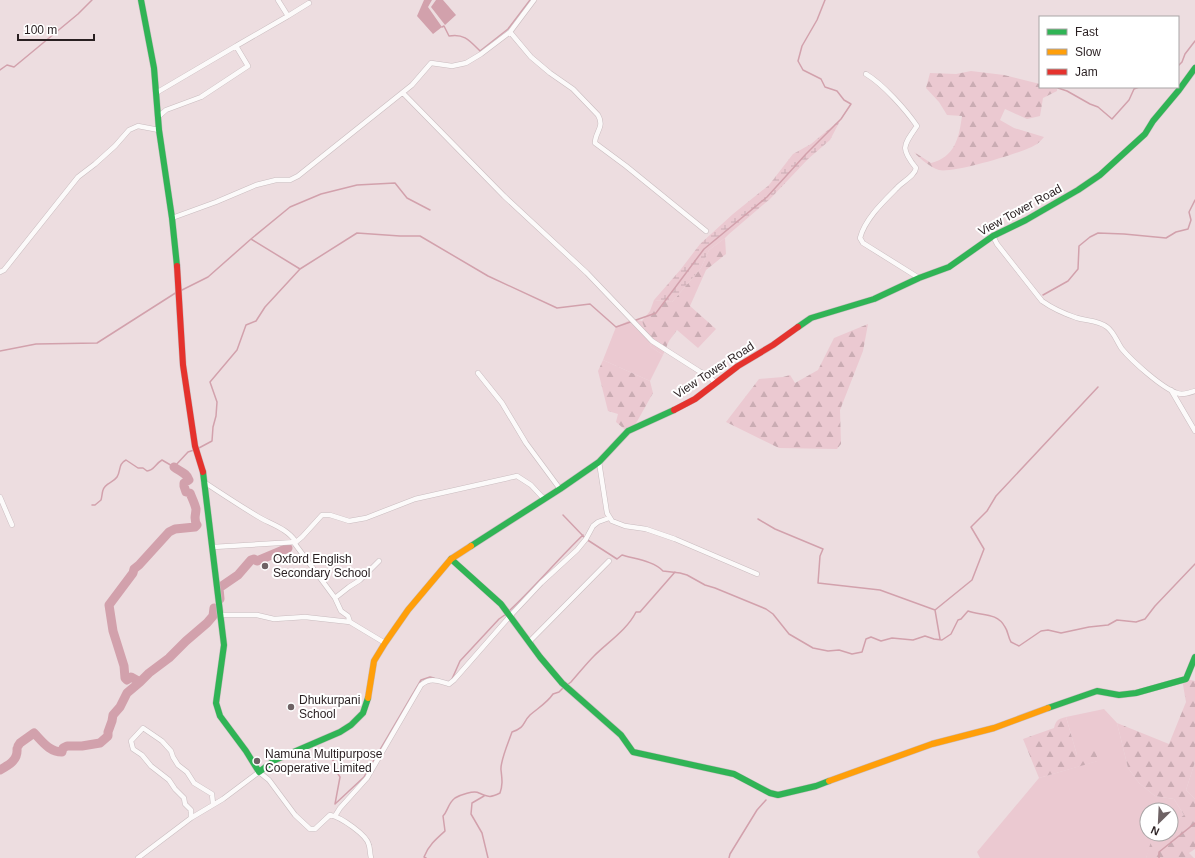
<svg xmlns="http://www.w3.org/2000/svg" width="1195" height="858" viewBox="0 0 1195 858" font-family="Arial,sans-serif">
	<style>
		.green { fill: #ebc9d1 }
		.forest { fill: url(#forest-firs) }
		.wetland { fill: url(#wetland-marsh) }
		.water { fill: #d2a1ac }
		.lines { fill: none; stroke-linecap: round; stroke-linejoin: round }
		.stream { stroke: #d2a1ac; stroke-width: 1.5 }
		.river { stroke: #d2a1ac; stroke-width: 9 }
		.street-casing { stroke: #c9bcbf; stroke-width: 5.5 }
		.fast-casing { stroke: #c9bcbf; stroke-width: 7 }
		.slow-casing { stroke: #c9bcbf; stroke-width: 7 }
		.jam-casing { stroke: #c9bcbf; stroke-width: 7 }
		.street { stroke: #fcfafa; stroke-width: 4.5 }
		.fast { stroke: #30b455; stroke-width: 6 }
		.slow { stroke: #ff9f0a; stroke-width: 6 }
		.jam { stroke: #e5322d; stroke-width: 6 }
		.poi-dot { fill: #6e6264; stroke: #fff; stroke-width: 1.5 }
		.labels { text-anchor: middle; stroke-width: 4; stroke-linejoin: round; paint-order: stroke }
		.street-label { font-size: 12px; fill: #291f21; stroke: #fff }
		.poi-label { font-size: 12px; fill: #291f21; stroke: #fff; text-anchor: start }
	</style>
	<defs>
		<pattern id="forest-firs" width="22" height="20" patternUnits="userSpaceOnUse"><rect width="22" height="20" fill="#ebc9d1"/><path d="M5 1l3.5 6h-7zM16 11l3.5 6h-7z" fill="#caacb3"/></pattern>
		<pattern id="wetland-marsh" width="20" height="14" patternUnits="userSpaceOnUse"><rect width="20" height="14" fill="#ebc9d1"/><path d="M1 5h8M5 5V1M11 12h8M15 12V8" fill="none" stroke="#caacb3"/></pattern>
	</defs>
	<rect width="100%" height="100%" fill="#eddde0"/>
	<path class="green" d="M632,319l10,2 9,26 12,8 -13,26 -47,-21 13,-33z
		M1104,709l13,14 11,45 11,15 16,13 19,3 10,16 -13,10v-15h-24v24h12l-6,5 -7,19h-166l-3,-6 62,-74 58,-17 -20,-6 -11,-38z
		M1195,762v37l-9,-9z"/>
	<path class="forest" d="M971,71l33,4 36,9v3l17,1v3l-14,7 -3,18 -13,3 -22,-10 -5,11 14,8 30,9c-2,2 -4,5 -7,7 -11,8 -86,30 -98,26 -9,-3 -19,-11 -25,-18l17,11c24,-6 28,-25 31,-47l-15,-1 -8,-13 -13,-14 4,-15 26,1z
		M725,238l1,16 -20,16 -16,36 26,23 -18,19 -21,-18 -8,11 -6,14 -12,-8 -9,-26 8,-10 4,-11 18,2 29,-34 8,-18z
		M868,324l-5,27 -23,59 1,34 -4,5 -58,-1 -53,-26 33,-43 24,-2 7,-2 5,8 23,-13 16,-32z
		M603,360l47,21 3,12 -23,41 -14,-12 2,-8 -10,-3 -10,-40z
		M1182,679h4l9,2v81l-9,28 9,9v50l-6,4 5,5h-48c6,-18 4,-24 25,-24v-9l13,-10 -10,-16 -19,-3 -16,-13 -11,-15 -11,-45 52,21 17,-42z
		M1066,717l11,38 18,-7 3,13 -59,17 -16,-39 31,-11c2,-8 4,-9 12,-11z"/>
	<path class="wetland" d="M841,119l-11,21 -22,19 -38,40 -41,35 -4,4 -16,12 -8,18 -29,34 -18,-2 27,-31 19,-25 33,-30 36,-29 24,-31 18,-10z"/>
	<path class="water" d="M424,0h8l-4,7 14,20 -9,7 -16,-18z
		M436,0h7l13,15 -11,10 -14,-18z"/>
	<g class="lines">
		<path class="stream" d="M442,27l2,-1 5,10c15,-3 21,5 31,15l28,-22 22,-29
			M1178,66l4,-4 3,-8 10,-13
			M0,70l7,-5 7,2 64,-53 14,-14
			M1058,88l9,3 23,13 8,3 14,12 17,-19 5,-11 5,-2
			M251,239l39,-32 31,-13 36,-9 38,-2 12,15 23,12
			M180,291l28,-14 43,-38 49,30 57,-36 43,3h20l68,40 69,32 33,-4 26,23 40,-14 48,-64 63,-52 39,-43 35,-35 10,-15 -7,-4 -7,-9 -12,-4 -4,-8 -18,-9 -5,-9 4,-15 15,-26 8,-20
			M1043,295l25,-14 10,-12 1,-23 11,-9 8,-4 26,1 42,4 10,-6 12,-3 3,-9 -2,-8 6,-12
			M0,351l36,-7 61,-1 80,-51
			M197,449l15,-8 1,-14 3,-11 1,-14 -7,-20 27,-32 9,-25 10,-4 9,-14 35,-38
			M92,505h3l6,-5c1,-3 1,-7 2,-10 2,-7 10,-7 14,-13 4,-6 1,-13 9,-17l12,8h5l4,3c7,0 8,-7 15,-11l12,7 14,-15 6,-2
			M563,515l23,24 31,20 5,-4c13,4 32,6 41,16l17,2 7,2 18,10 10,3 51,21 7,5 16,20 24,14 15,3 11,-1 13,4 10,-2 4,-13 5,-2 10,4 11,-3 21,2 12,-4 9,3 8,1 9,-6 7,-14 3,-1 7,-8c13,5 29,1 37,16 3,4 3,10 6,15l8,4 22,-15 7,-1 13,3 28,-6 19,-2 9,-5 19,2 9,-3 10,-13 40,-42
			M758,519l17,10 48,20 -3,7 -2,27 62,7 55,20 5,29
			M935,610l37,-30 12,-31 -13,-22 16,-16 9,-15 102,-109
			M509,611c26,-24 48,-51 74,-76
			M452,679l8,-18 39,-42 7,-5
			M567,685l4,-3c8,-9 15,-18 23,-26 14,-14 33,-26 42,-44h4l35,-40
			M323,752c5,3 10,6 12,12 3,5 0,7 5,13l-5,27 29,-27 57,-97 9,-3 4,1
			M484,796l-12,7 -1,11 11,19 6,25
			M426,858l-2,-1c4,-11 12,-18 21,-26l-2,-15c5,-5 5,-13 12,-18 5,-3 19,-8 24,-5 10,4 11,5 21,0 3,-9 2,-14 1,-23 -1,-9 8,-29 11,-38 14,-5 10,-9 18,-17 8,-7 17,-12 23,-21l6,-2 5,-5
			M729,858l1,-4 27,-44 9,-10
			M1159,858v-6l36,-29"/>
		<path class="river" d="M174,467c5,4 13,6 15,13l-5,3v3l2,6 4,1c2,5 5,11 6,16 0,6 -3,10 1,16l-2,2 -20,2 -6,3 -30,33 -5,4 -1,4 -24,32 4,26 11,35 1,12 2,2 4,-3 9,5 9,-9 20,-15 17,-17 21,-18 6,-7 1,-8
			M220,599l-1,-11 19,-13 13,-15 3,-1 3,2 31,-13
			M18,746l2,-3 14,-10c8,8 15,19 28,19l1,-4 4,-2h15l18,-3 8,-7v-4l4,-11 1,-6 7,-8 7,-14 13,-11
			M0,770c9,-5 18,-10 17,-21"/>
		<g class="street-casing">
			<path id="street" d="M278,0l10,16
				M510,32l21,25 19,16 23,16 25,26c7,12 -3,17 -3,28l31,23 80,65
				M866,74c17,10 40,36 51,52 -14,20 -17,22 -1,42 -1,8 -14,14 -19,20 -14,14 -32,31 -37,50l3,5 56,35
				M156,93l80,-47
				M403,93l101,103 83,77 65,68 47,30 11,6 5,6
				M158,117l8,-7 35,-13 47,-31 -12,-20 52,-30 21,-13
				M172,218l44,-16 40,-17 20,-5h14l8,-4 114,-91 19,-22 21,3 14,-3 15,-9 29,-22 24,-32
				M993,236l4,8 45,57c10,7 23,13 35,17 10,3 21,2 30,9 7,5 10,15 15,22 10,12 40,39 55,44 6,2 12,0 18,-2
				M0,272l4,-2 74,-93 17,-13 20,-18 14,-16 9,-4 21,4
				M478,373l24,30 24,40 34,46
				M1171,390l24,41
				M599,462l8,51 5,8 13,5 21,3 29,10 82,35
				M204,482c18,12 35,23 53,34 13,8 30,12 39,26l6,-5 20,-22h8l19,6 17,-3 49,-19 102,-23 14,9 13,14
				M0,497l12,28
				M213,547l83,-5 -1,2 40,54 14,-11 11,-7 19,-19
				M335,598l6,13 7,5 2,6 35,21
				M220,615h37l17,4 31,-2 45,5
				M529,642l80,-81
				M335,816l5,-8 27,-30 54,-93c10,-8 17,-4 28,-1l5,-4 57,-65 30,-32 36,-33 9,-11 7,-13 5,-4 11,-4
				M191,818v-8l-6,-6 -1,-6 -9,-9 -6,-9 -18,-14 -9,-11 -9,-6 -2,-8 12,-13 19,13 9,10 2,6 5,8 9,7 7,11 18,11 1,10
				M138,858l53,-40 32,-19 36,-27 10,8 26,35 15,14h5l15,-14c11,2 37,20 39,30 1,4 1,9 2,13"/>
		</g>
		<g class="fast-casing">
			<path id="fast" d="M141,0l13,68 5,62 13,88 5,48
				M798,327l13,-9 63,-19 45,-21 30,-11 44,-31 33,-16 52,-30 22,-15 45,-41 8,-13 26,-31 16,-22
				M203,472l21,173 -8,58 4,13 26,35 13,21 16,-12 65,-28 11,-7 12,-12 5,-15
				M471,546l89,-57 39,-27 29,-31 46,-21
				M451,559l50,45 39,53 22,26 59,52 12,17 101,22 36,19 8,2 38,-9 13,-5
				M1048,708l49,-17 22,4 17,-2 50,-14 9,-22"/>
		</g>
		<g class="slow-casing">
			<path id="slow" d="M368,698l6,-37 11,-18 23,-33 43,-51 20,-13
				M829,781l103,-37 62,-16 54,-20"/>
		</g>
		<g class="jam-casing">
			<path id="jam" d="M177,266l6,99 12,81 8,26
				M674,410l21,-11 43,-33 35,-21 25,-18"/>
		</g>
		<use href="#street" class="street"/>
		<use href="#fast" class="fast"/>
		<use href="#slow" class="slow"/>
		<use href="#jam" class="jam"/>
	</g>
	<g class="poi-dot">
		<circle cx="265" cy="566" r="4"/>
		<circle cx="291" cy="707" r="4"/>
		<circle cx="257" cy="761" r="4"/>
	</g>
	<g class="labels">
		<g class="street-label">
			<text transform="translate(1020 210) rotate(-29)" y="4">View Tower Road</text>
			<text transform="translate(714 370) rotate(-33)" y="4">View Tower Road</text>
		</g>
		<g class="poi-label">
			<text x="273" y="563">Oxford English<tspan x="273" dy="14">Secondary School</tspan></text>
			<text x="299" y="704">Dhukurpani<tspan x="299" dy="14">School</tspan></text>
			<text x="265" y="758">Namuna Multipurpose<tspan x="265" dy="14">Cooperative Limited</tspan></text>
		</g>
	</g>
	<rect x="1039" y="16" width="140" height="72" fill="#ffffff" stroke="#a9a5a6"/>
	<rect x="1047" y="29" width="20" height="6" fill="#30b455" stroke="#a9a5a6"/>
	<text x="1075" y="36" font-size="12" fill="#291f21">Fast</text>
	<rect x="1047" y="49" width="20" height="6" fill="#ff9f0a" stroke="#a9a5a6"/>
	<text x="1075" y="56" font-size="12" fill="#291f21">Slow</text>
	<rect x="1047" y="69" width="20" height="6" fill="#e5322d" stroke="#a9a5a6"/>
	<text x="1075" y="76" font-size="12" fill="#291f21">Jam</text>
	<g transform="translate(1159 822) rotate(204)"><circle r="19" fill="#ffffff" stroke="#a9a5a6"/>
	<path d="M0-3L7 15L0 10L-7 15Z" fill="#6e6264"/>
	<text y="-6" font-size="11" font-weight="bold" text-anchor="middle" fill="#291f21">N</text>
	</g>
	<path d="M18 34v6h76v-6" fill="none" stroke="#291f21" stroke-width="2"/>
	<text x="24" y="34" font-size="12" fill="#291f21" stroke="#ffffff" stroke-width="3" paint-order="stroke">100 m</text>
</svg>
